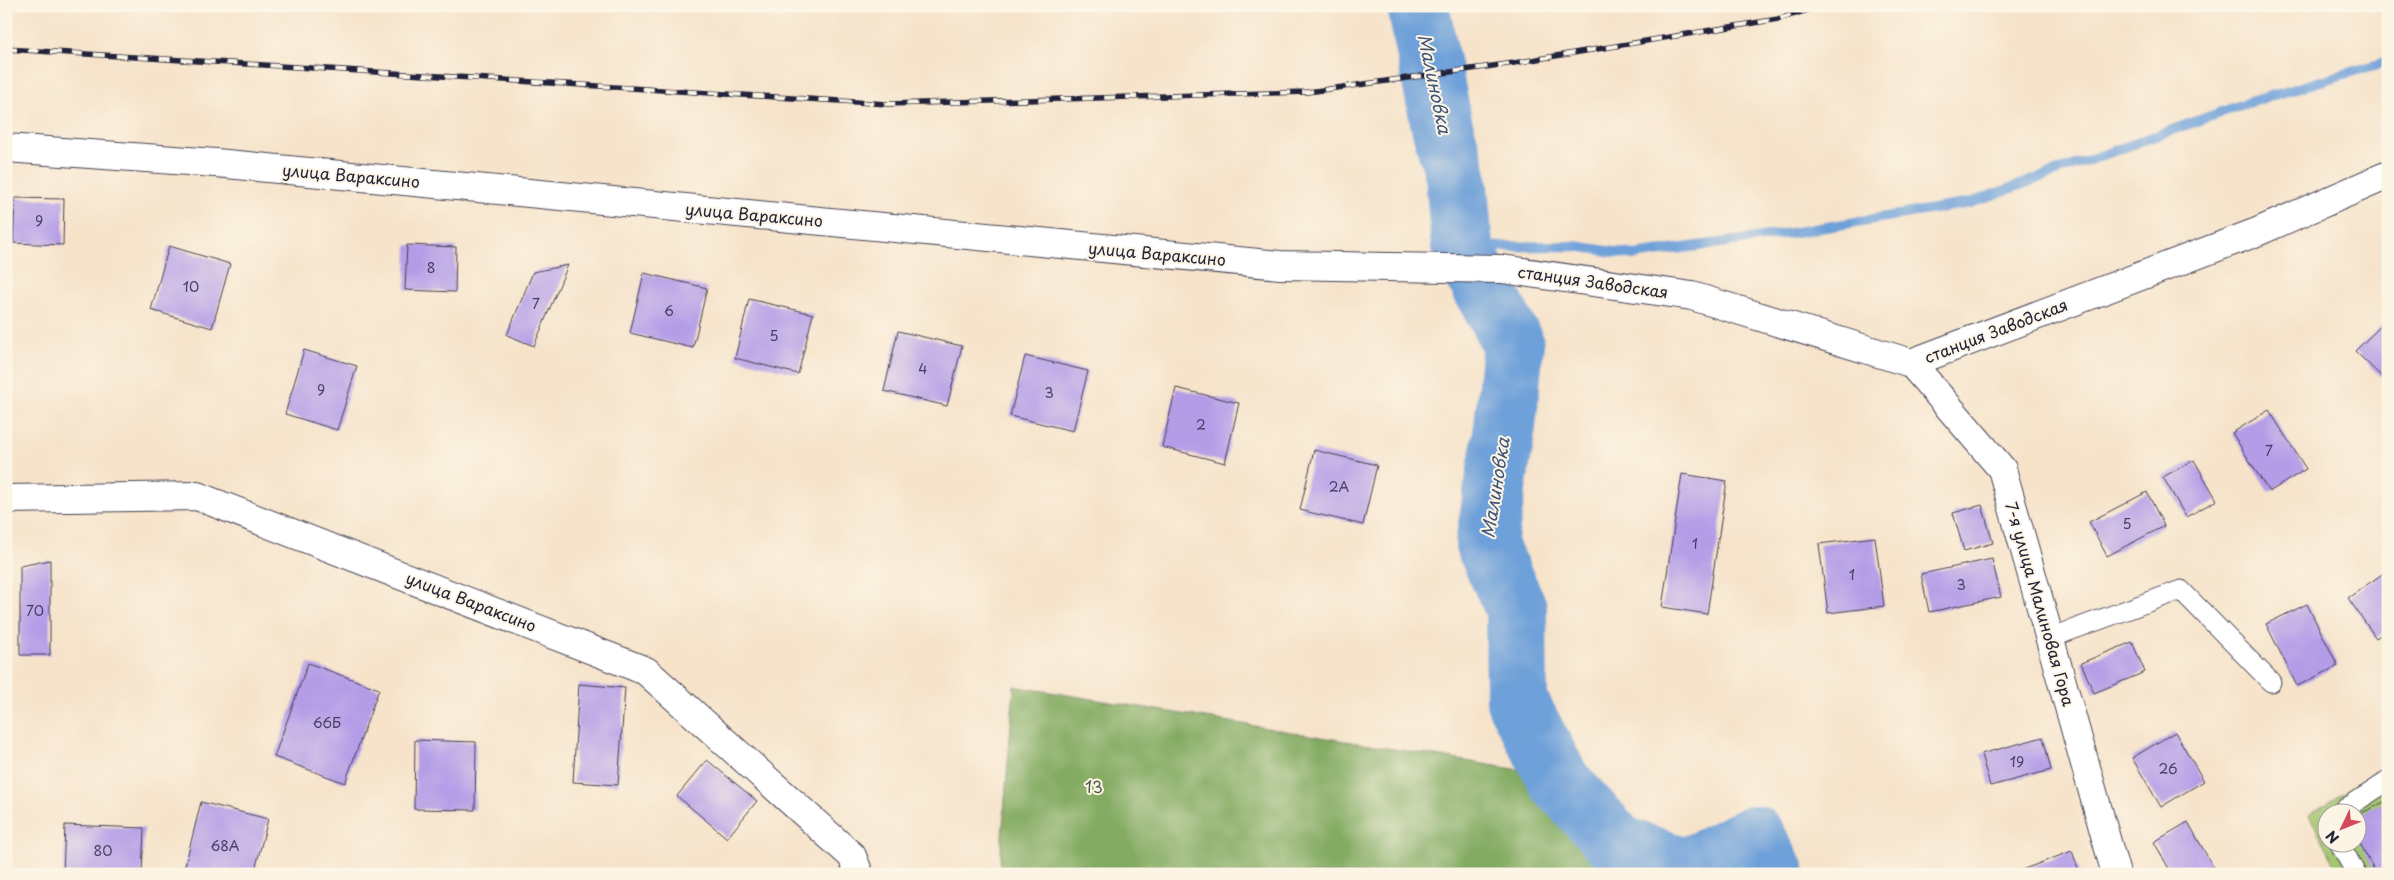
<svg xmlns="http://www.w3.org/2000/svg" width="2394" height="880" viewBox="0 0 2394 880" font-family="'Playpen Sans',sans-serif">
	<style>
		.green { fill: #a4c66f; stroke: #637455; fill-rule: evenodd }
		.forest { fill: #83ab62; stroke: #52664e }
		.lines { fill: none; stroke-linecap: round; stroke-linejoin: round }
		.stream { stroke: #6ea0d9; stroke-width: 10 }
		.river { stroke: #6ea0d9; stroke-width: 62 }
		.building { fill: #b49ce7 }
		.service-casing { stroke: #423f50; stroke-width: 21 }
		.minor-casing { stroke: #423f50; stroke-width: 30 }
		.service { stroke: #fff; stroke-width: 19 }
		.minor { stroke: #fff; stroke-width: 28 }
		.rail-casing { stroke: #22223b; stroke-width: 5.5 }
		.rail { stroke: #fcf5e5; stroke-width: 4; stroke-dasharray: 11; stroke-linecap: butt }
		.labels { text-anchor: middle; stroke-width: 4; stroke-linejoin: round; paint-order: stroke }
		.number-label { font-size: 14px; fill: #464066 }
		.street-label { font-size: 16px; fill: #22223b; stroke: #fcf5e5 }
		.park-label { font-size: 16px; fill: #505b4d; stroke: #fcf5e5 }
		.water-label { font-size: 18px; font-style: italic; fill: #40547a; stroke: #fcf5e5 }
	</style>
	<rect width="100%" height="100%" fill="#fcf5e5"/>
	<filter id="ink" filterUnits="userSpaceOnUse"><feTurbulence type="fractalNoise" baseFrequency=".02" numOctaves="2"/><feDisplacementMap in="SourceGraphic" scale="10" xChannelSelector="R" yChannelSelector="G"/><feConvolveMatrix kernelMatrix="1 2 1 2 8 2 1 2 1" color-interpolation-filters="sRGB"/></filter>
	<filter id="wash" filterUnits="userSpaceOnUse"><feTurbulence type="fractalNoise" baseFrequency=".0096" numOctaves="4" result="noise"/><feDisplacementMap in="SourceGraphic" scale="20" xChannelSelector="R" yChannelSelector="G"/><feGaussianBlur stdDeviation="1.12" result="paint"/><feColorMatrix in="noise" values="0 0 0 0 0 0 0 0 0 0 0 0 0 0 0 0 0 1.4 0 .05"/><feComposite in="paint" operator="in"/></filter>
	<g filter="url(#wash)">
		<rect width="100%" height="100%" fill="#f6e3ca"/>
		<path class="green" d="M2388,763v111h-48l-31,-59zM2326,812h30v30h-30z"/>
		<path class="forest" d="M1014,686l518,86 88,102h-621z"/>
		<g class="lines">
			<path class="stream" d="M1462,247l113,-1 59,9 156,-22 180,-30 274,-99 144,-43"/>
			<path class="river" d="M1418,6l24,120 14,49 6,72 51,97 -8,83 -19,117 30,64 1,93 43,81 59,64 68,23 67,-33 21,38"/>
		</g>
		<g id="blocks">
			<path class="building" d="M15,198l49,1 -1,46 -50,-2z
				M407,245l49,2 -1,45 -50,-2z
				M169,246l61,18 -18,64 -61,-18z
				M568,265l-34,81 -27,-11 26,-63z
				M644,273l63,15 -14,60 -63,-15z
				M749,299l64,15 -15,60 -63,-16z
				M2388,319v64l-33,-32z
				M898,331l64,15 -15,60 -63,-15z
				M304,350l53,16 -20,64 -52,-16z
				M1025,356l63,15 -15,60 -63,-15z
				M1176,388l63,15 -14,60 -63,-16z
				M2269,410l37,59 -37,23 -37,-59z
				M1314,450l63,15 -14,60 -63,-15z
				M2194,460l23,40 -31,17 -23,-40z
				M1682,474l45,7 -20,133 -45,-7z
				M2147,492l17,34 -57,30 -18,-34z
				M1982,505l11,38 -29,8 -11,-38z
				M1875,537l9,69 -56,7 -9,-69z
				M1992,559l9,38 -72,15 -8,-38z
				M50,560v95h-30v-89z
				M2388,570v60l-12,8 -28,-40z
				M2307,604l31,62 -41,20 -31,-62z
				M2132,642l13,30 -51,21 -13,-30z
				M308,663l71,26 -34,94 -71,-26z
				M579,684l46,4 -7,97 -45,-3z
				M2175,732l29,49 -43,26 -29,-49z
				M2043,737l8,33 -61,16 -9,-32z
				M415,740l61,2 -1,68 -61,-1z
				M707,760l50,41 -30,37 -50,-42z
				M2388,800v66l-12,7 -20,-37v-20z
				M201,802l67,17 -14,55h-71z
				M2188,822l29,52h-45l-18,-32z
				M65,825l79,3 -2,46h-79z
				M2072,851l8,23h-69z"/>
		</g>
	</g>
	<g filter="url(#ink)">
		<use href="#blocks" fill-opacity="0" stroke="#423f50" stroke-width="1"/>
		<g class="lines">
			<g class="service-casing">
				<path id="service" d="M2050,638l131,-48 90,92
					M2340,812l48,-31
					M2339,842l17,32"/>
			</g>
			<g class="minor-casing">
				<path id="minor" d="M6,148l210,15 1064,102 222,4 190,27 219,67 346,-131 131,-57
					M1911,363l91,106 114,405
					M6,499l191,-3 449,175 206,185 7,18"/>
			</g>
			<use href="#service" class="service"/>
			<use href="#minor" class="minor"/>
			<g class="rail-casing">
				<path id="rail" d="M6,49l882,55 420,-12 206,-29 264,-44 43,-13"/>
			</g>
			<use href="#rail" class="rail"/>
		</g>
	</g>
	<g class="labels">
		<g class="number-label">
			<text x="39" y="226">9</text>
			<text x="431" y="273">8</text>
			<text x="191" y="292">10</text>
			<text x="536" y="309">7</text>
			<text x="669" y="316">6</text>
			<text x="774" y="341">5</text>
			<text x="923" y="374">4</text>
			<text x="321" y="395">9</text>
			<text x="1049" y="398">3</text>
			<text x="1201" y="430">2</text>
			<text x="2269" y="456">7</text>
			<text x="1339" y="492">2А</text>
			<text x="2127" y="529">5</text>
			<text x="1695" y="549">1</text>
			<text x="1852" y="580">1</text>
			<text x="1961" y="590">3</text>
			<text x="35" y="616">70</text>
			<text x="327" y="728">66Б</text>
			<text x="2017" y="767">19</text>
			<text x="2168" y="774">26</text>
			<text x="225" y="851">68А</text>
			<text x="103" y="856">80</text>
		</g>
		<g class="street-label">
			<text transform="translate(351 176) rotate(5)" y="6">улица Вараксино</text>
			<text transform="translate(754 215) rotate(5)" y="6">улица Вараксино</text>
			<text transform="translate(1157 254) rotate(5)" y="6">улица Вараксино</text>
			<text transform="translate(1593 282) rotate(8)" y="6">станция Заводская</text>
			<text transform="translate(1996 331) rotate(-21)" y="6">станция Заводская</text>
			<text transform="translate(471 602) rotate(21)" y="6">улица Вараксино</text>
			<text transform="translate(2040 604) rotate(74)" y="6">7-я улица Малиновая Гора</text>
		</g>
		<g class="park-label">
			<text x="1094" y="793">13</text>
		</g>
		<g class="water-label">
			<text transform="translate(1434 84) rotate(78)" y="6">Малиновка</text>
			<text transform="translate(1496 488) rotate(-81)" y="6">Малиновка</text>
		</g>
	</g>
	<rect width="2394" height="880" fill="none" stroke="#fcf5e5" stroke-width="25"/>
	<g transform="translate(2342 828) rotate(227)"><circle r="24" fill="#fcf5e5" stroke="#a5a1a1"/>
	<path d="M0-4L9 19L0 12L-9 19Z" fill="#d1495b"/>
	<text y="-8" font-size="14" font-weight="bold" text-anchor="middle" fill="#22223b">N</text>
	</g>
</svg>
